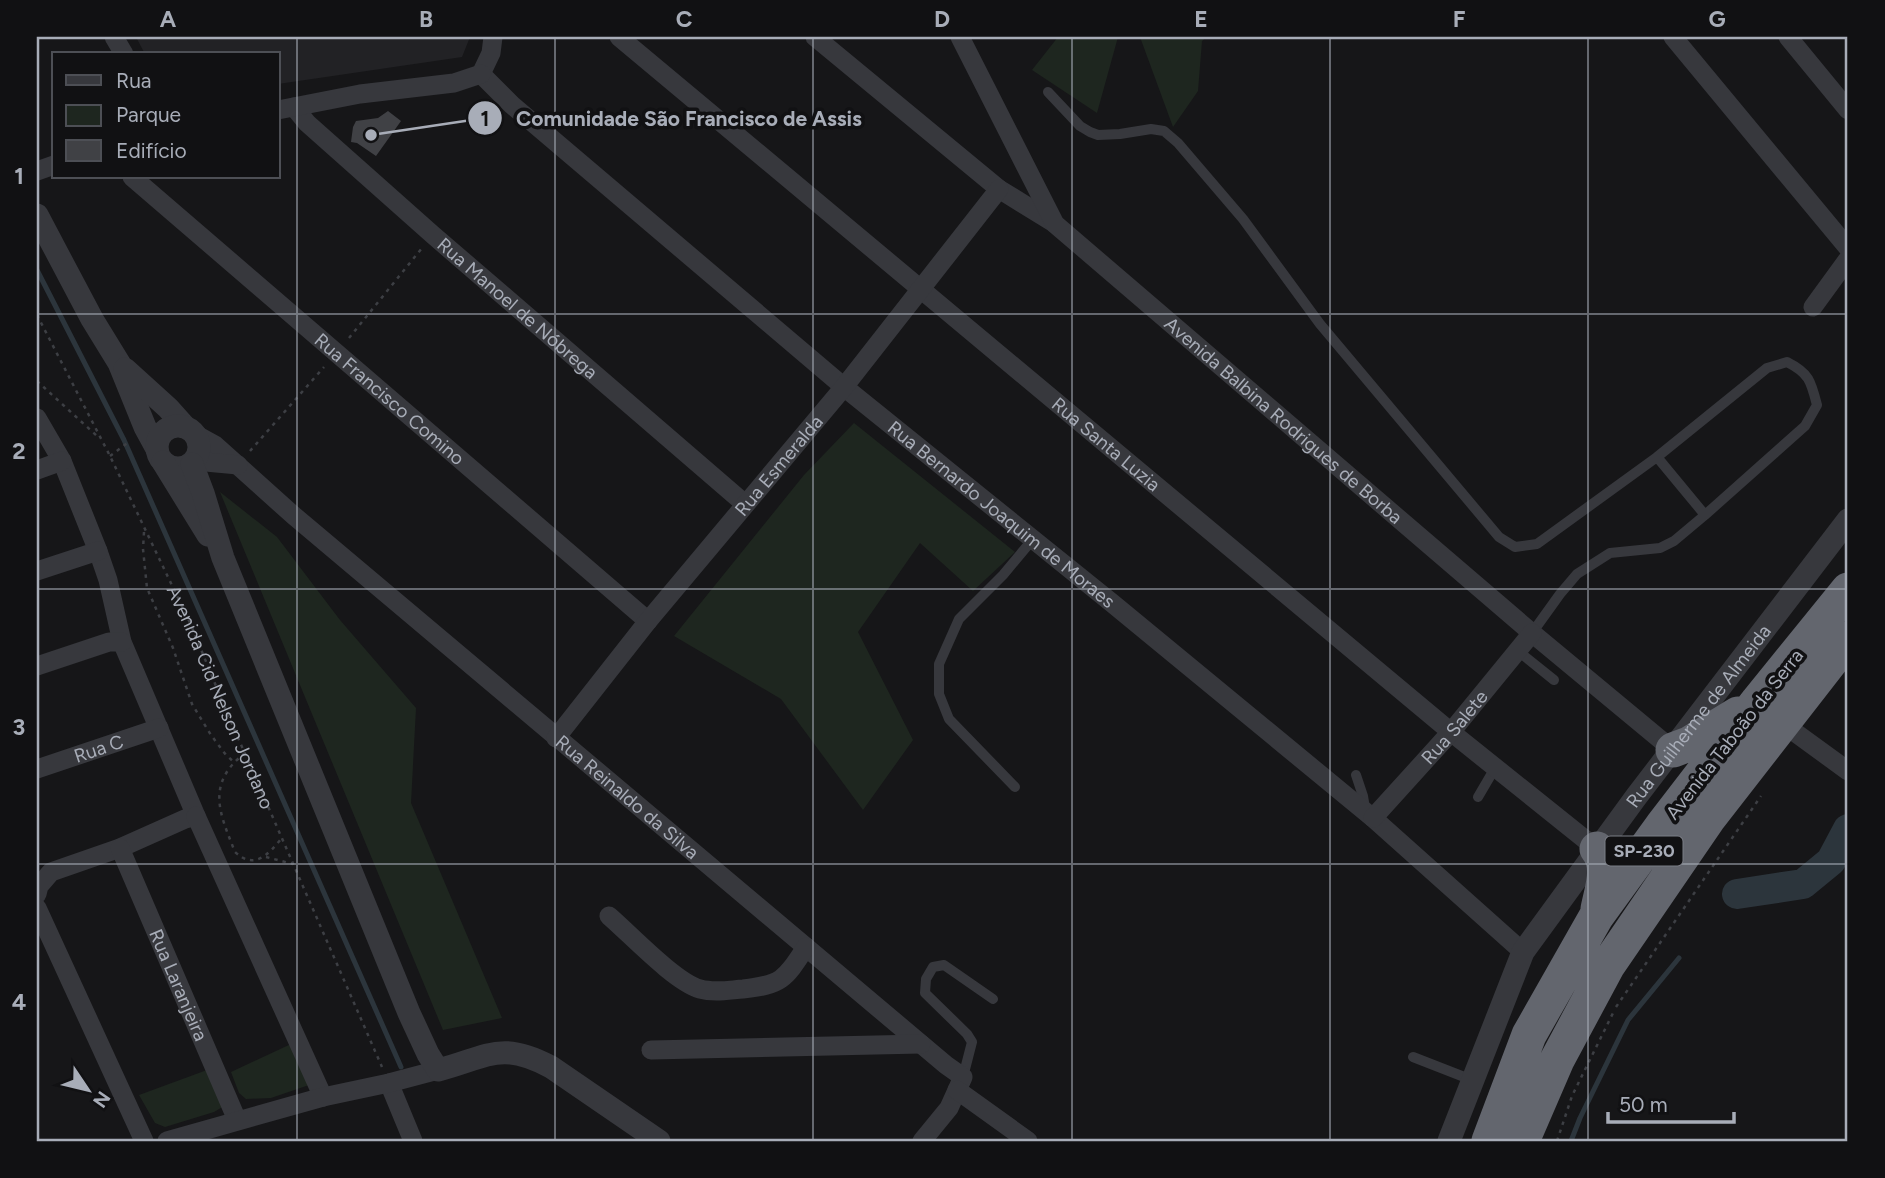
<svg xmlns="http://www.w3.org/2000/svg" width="1885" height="1178" viewBox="0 0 1885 1178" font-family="Figtree,sans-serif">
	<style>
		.built { fill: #222225 }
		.green { fill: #1e261f }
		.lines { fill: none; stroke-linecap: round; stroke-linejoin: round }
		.stream { stroke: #2c353c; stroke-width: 5 }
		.river { stroke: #2c353c; stroke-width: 30 }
		.building { fill: #404145 }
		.path { stroke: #3d3f44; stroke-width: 2.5; stroke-dasharray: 3.5 5; stroke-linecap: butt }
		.service { stroke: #37383d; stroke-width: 10 }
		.minor { stroke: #37383d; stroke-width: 19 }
		.tertiary { stroke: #37383d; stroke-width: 23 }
		.motorway { stroke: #63666e; stroke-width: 35 }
		.grid { fill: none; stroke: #a8adb8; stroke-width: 2; stroke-opacity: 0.55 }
		.labels { text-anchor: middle; stroke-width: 7; stroke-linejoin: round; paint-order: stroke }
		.shield { fill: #111113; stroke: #7b7e86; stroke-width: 2 }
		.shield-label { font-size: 18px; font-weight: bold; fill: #a8adb8 }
		.street-label { font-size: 19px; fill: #a8adb8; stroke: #111113 }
		.leader { fill: none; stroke: #a8adb8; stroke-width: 2.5 }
		.callout-dot { fill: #a8adb8; stroke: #111113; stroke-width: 2.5 }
		.mark-label { font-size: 21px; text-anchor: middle; font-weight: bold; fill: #111 }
		.callout-label { font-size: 21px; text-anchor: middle; font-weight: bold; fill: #a8adb8; stroke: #111113; stroke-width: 7; stroke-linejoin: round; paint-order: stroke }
		.neatline { fill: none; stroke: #a8adb8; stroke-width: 2.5 }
		.grid-label { font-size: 23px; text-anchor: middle; font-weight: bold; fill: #a8adb8 }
	</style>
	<rect width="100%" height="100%" fill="#161618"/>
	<path class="built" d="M136,37h334l-8,20 -184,27v-30h-133z"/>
	<path class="green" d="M1058,37h60l-21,76 -65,-43z
		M1140,37h67l-5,4 -4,50 -25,36z
		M854,423l161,129 -42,39 -53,-48 -62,89 55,108 -50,70 -82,-111 -107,-63 130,-161z
		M220,492l57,45 63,83 76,88 -5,95 91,215 -59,12z
		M291,1044l18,41 -38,13 -25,1 -7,-6 -8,-21z
		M207,1070l17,36 -10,6 -49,15 -10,-4 -16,-28z"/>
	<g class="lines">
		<path class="stream" d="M37,270l87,170 277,627
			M1571,1141l9,-23 48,-98 51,-62"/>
		<path class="river" d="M1737,894l66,-10 28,-23 17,-32"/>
	</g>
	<path class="building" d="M388,111l13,10 -25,35 -19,-13 -6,-1 2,-15 3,-6 22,-3z"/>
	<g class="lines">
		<g class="path">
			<path id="s1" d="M37,315l73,141 81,169 34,83 157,359"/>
			<path d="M349,338l73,-90"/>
			<path d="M37,381l60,55"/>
			<path d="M250,451l74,-84"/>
			<path d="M110,456l20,-15"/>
			<path d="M144,532l-1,17 4,39 26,60 19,56 19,31 15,20 8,7"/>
			<path d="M245,753c-40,31 -25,61 -10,99 19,18 33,3 46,-13"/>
			<path d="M266,857l27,7"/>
			<path d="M1616,1007l145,-211"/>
			<path d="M1557,1141l15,-45 41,-83"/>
		</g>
		<path class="service" d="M1048,92l32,34 10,6 8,3 22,-1 31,-5 13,2 14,12 65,76 77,105 179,213 16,10 22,-3 120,-87 48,58 -31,26 -14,7 -50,5 -33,21 -17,20 -28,39
			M1657,457l110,-89 20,-6c22,11 24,19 30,43l-12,21 -100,89
			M1518,651l36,29
			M1356,775l7,21 2,12
			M1015,787l-66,-68 -10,-25v-30l20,-45 44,-44 30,-36
			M1478,797l17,-29
			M1413,1057l59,23
			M963,1077l9,-35 -5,-8 -42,-41 1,-14 7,-12 11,-2 49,34"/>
		<g class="minor">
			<path d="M114,37l10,17"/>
			<path id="s2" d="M619,37l832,695 146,117"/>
			<path d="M815,37l184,152 55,34"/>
			<path id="s3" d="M960,37l95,187 477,409 141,117"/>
			<path d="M1673,37l175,211"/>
			<path d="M1788,37l60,73"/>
			<path id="s4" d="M481,74l31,31 332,282 268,216 261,215 150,134"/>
			<path d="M481,74l10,-21 2,-16"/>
			<path id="s5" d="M294,107l13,16 126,112 312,269"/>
			<path d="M278,110l82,-16 94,-11 27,-9"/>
			<path d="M37,171l17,-6"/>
			<path id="s6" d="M132,177l516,444"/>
			<path d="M1813,307l35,-48"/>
			<path d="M37,418l25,43 36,90 10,29 14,62 74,174 -11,3 -65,29 -69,24 -12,14 -2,8"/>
			<path id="s7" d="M195,434l20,11 78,70 653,550 17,12 -14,31 -27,33"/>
			<path d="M195,461l43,4"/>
			<path d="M37,470l25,-9"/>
			<path d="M37,571l61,-20"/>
			<path d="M37,666l72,-24h13"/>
			<path d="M1782,723l66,48"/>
			<path id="s8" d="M556,738l92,-117 196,-234 155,-198"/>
			<path id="s9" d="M37,769l122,-41"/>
			<path d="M196,816l127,281"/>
			<path id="s10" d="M1373,818l78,-86 81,-99"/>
			<path id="s11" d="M120,848l117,272"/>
			<path d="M37,908l107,233"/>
			<path d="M609,916c21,18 66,66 91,73 14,4 29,1 43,0 39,-4 42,-10 63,-42"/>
			<path d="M651,1050l270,-6"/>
			<path d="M389,1083l24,58"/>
			<path d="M957,1090l71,51"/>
			<path d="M167,1141l156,-44 66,-14 49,-13"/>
		</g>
		<g class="tertiary">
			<path d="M37,215l55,104 27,44 26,64 12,22"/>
			<path d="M125,369l43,39 17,19"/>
			<circle cx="178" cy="447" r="21"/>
			<path d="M163,462l45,73"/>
			<path d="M192,464l11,29 20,65 186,455 19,41 10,16c50,-13 62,-30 113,-3l108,74"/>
			<path id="s12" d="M1449,1141l74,-189 113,-155 212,-277"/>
		</g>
		<path class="motorway" d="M1673,750l16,-6 49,-30
			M1597,849c14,17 5,40 1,60
			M1489,1141l40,-106 67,-118 66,-91 96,-125 90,-111
			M1522,1141l35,-81 51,-95 100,-146 140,-180"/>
	</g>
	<path class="grid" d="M297,37v1104M555,37v1104M813,37v1104M1072,37v1104M1330,37v1104M1588,37v1104M37,314h1811M37,589h1811M37,864h1811"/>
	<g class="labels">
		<rect class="shield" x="1605.5" y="836.5" width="77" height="29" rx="5"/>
		<g class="shield-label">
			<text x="1644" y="857">SP-230</text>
		</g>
		<g class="street-label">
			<text dy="7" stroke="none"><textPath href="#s5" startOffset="301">Rua Manoel de Nóbrega</textPath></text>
			<text dy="7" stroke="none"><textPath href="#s6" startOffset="340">Rua Francisco Comino</textPath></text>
			<text dy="7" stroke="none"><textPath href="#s3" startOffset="511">Avenida Balbina Rodrigues de Borba</textPath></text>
			<text dy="7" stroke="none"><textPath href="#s2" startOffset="635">Rua Santa Luzia</textPath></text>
			<text dy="7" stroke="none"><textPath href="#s8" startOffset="352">Rua Esmeralda</textPath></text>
			<text dy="7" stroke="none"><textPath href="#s4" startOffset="682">Rua Bernardo Joaquim de Moraes</textPath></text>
			<text dy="7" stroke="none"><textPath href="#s1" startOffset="424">Avenida Cid Nelson Jordano</textPath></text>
			<text dy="7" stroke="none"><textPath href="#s12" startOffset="497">Rua Guilherme de Almeida</textPath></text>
			<text dy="7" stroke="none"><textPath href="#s10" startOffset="122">Rua Salete</textPath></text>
			<text transform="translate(1734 734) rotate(-52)" y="7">Avenida Taboão da Serra</text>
			<text dy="7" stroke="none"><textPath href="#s9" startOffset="65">Rua C</textPath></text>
			<text dy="7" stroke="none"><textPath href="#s7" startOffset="565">Rua Reinaldo da Silva</textPath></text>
			<text dy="7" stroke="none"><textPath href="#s11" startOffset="149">Rua Laranjeira</textPath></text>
		</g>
	</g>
	<path class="leader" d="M371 135L485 118"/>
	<g class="callout-dot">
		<circle cx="371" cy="135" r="7"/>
		<circle cx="485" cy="118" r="18"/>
	</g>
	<g class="mark-label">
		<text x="485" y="126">1</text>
	</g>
	<g class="callout-label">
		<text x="689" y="126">Comunidade São Francisco de Assis</text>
	</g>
	<rect width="1885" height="1178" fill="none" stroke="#111113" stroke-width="77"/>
	<rect x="52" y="52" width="228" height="126" fill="#111113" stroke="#4d4f55" stroke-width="2"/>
	<rect x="66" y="75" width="35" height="10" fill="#37383d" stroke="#4d4f55" stroke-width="2"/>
	<text x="116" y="88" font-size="21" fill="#a8adb8">Rua</text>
	<rect x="66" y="105" width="35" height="21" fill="#1e261f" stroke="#4d4f55" stroke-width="2"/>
	<text x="116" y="122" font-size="21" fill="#a8adb8">Parque</text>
	<rect x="66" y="140" width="35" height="21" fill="#404145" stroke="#4d4f55" stroke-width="2"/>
	<text x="116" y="158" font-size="21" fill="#a8adb8">Edifício</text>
	<g transform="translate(88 1090) rotate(125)" stroke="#111113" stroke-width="5" paint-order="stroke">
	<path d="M0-5L12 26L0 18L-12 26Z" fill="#a8adb8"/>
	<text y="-10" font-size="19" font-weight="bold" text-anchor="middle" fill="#a8adb8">N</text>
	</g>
	<path d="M1608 1112v10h126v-10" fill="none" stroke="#a8adb8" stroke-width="3.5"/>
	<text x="1619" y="1112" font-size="21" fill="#a8adb8" stroke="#111113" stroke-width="5" paint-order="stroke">50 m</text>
	<rect x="38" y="38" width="1808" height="1102" class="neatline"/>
	<g class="grid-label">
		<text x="168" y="27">A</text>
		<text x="426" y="27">B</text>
		<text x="684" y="27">C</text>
		<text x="942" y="27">D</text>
		<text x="1201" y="27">E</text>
		<text x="1459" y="27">F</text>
		<text x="1717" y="27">G</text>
		<text x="19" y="184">1</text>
		<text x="19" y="459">2</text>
		<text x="19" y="735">3</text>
		<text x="19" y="1010">4</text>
	</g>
</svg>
